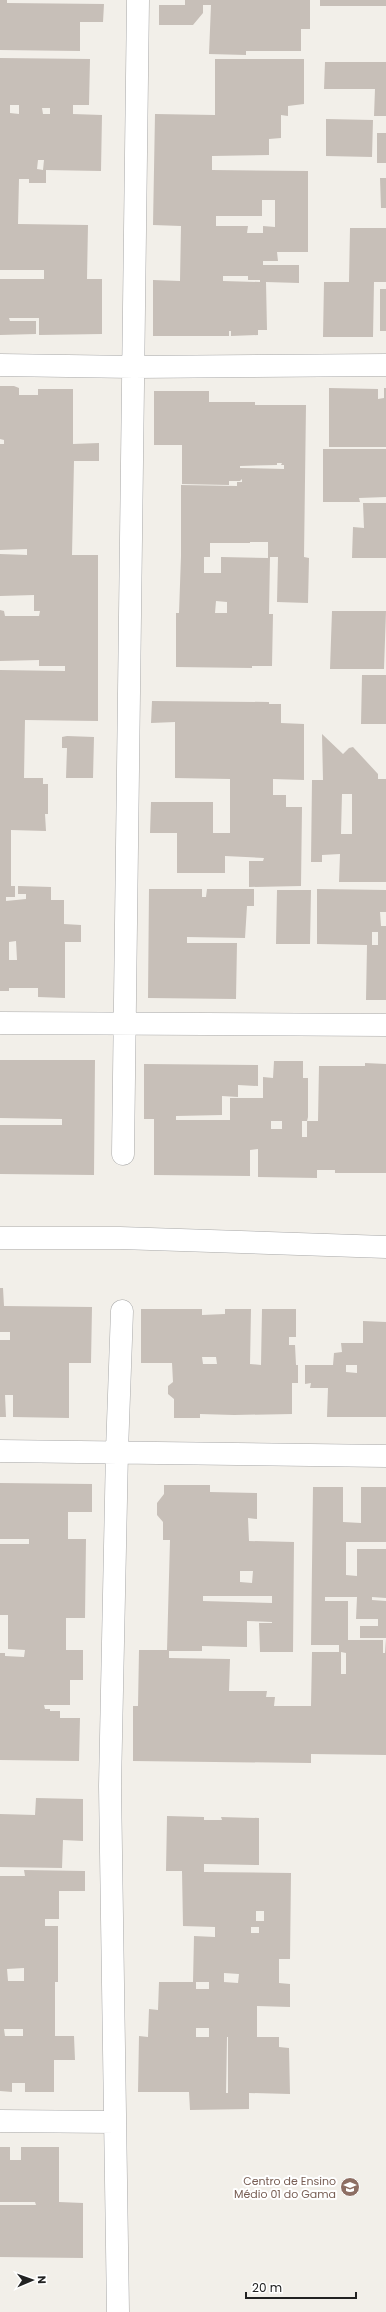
<svg xmlns="http://www.w3.org/2000/svg" width="386" height="2312" viewBox="0 0 386 2312" font-family="Poppins,sans-serif">
	<style>
		.building { fill: #c7bfb8; fill-rule: evenodd }
		.lines { fill: none; stroke-linecap: round; stroke-linejoin: round }
		.minor-casing { stroke: #a9a9a9; stroke-width: 23 }
		.minor { stroke: #fff; stroke-width: 22 }
		.labels { text-anchor: middle; stroke-width: 4; stroke-linejoin: round; paint-order: stroke }
		.education-label { font-size: 11px; fill: #785e54; stroke: #fff; text-anchor: end }
	</style>
	<rect width="100%" height="100%" fill="#f2efe9"/>
	<path class="building" d="M0,0h7v3l97,1 -1,18h-23v29l-80,-1z
		M185,0h125v29h-9v22h-55v4l-37,-1 2,-49h-8v8l-10,12h-34v-20h26z
		M320,0h66v6h-66z
		M0,58l90,1 -1,46h-16v9l29,1 -1,56 -55,-1v13h-17v-4h-10l-1,45 70,1 -1,54h15v55l-63,1v-17h-30l1,3h26v13l-36,1v-56h44v-9h-44zM10,105h9v9l-9,-1zM42,108h8v6h-7zM38,160h6l-1,10 -6,-1z
		M215,59h89v45l-16,2v10l-7,-1v23l-12,1v16l-57,1v14l96,1v81h-31l1,9h-15v4h36v18l-33,-1 1,48h-9v5l-27,1v-5h-2v5h-76v-56l27,1 1,-55 -28,-1 2,-111 60,1zM262,200h13v27l-12,-1v7h-16l1,-7h-32v-10h46zM223,276h25v4h12v2l-37,-1z
		M325,62h61v54h-12l1,-27h-51z
		M326,119l47,1 -1,37 -46,-1z
		M377,133h9v30h-9z
		M380,178h6v30h-5z
		M350,228h36v54h-12l-1,55h-50l1,-55h25z
		M380,289h6v42h-6z
		M0,386h14l5,2v7h19v-6h35v55l26,-1v18h-25l-2,94h26v166l-73,-1 -1,58h19v6h5v30h-3l1,17 -35,-1v56h4v11h-9v4l20,-2v-5h-8v-8l33,1v13h13v24l17,1v17h-16v56l-27,-1v-9h-29v3h-9v-321l65,1v-5h-26v-6l-39,1v-51l4,1 1,5h34l1,-5h-6v-16l-34,1v-42l27,1v-6l-27,1v-106h4v-4l-4,-1zM16,941l1,19h-8v-18z
		M329,388l49,1v10l6,-1v-10h2v59h-57z
		M154,391h55v11h46v3h51l-2,152 5,1 -1,45 -31,-1 1,-45h-8l-1,57h4l-1,52h-20v2l-76,-1v-54h3l2,-57v-71l56,1v-4h5v-3l-2,2h-11v4l-47,-1v-39h-28zM277,463h5l-1,2h3v4l-44,-1v-2l37,-1zM250,542h18v16l-47,-1v16h-17v-16h6v-14h40zM216,601l11,1v11h-12z
		M323,449h63v48l-27,1 1,4h-37z
		M363,503h23v55h-34l1,-31 11,1z
		M332,611h54l-2,58h-54z
		M362,675h24v49h-25z
		M152,701l117,1v2h12v19l23,1v56l-31,-1v16h13v12h16l-1,79 -52,1v-26h14l1,-3 -39,-2v17h-48v-40h-27l1,-31h62v31h17v-54l-55,-1v-56l-24,1z
		M322,734l21,20 6,-6 4,-1 25,27v5h8v103h-47l1,-28 -18,1v7h-11l1,-82h11zM342,794h10v40h-11z
		M67,736l27,1 -1,41h-27l1,-30h-5v-11z
		M149,889h53v8h4l1,-8h47v17h-7l-2,32 -58,-1v6h50l-1,56 -88,-1z
		M317,889l69,1v22h-6l1,14h5v74h-20l1,-55 -50,-1zM372,932h6v13h-6z
		M277,890h34l-1,54h-34z
		M0,1060h95l-1,115 -94,-1v-49h62v-6l-62,-1z
		M274,1061h29v17h5v39l-1,4h-5v16h5v-16h11l1,-55h46v-3l21,1v109h-51v-3h-18v8l-59,-1v-28l-8,1v26l-96,-1v-56h-10v-55l114,1v21l-20,-1v12l-16,-1v19l-46,1v4h54v-22h33v-21l10,1zM271,1121h11v8h-11z
		M0,1288h3l1,18 88,1 -1,56h-22v55l-56,-1v-22h-8l1,22h-6v-77h10v-8h-10z
		M141,1309h61v6l23,-1v-5h26l-1,55 11,1 1,-56h34v28h-7v8h6l1,20h2v18h-6v31l-58,1 -34,-1v4h-26v-19l-6,-5v-8l5,-4 -1,-19h-31zM202,1357h14l1,7h-14z
		M363,1321l23,1v95h-59l1,-29h-18l1,-5 -6,1v-19h28l1,-12 8,-1 -1,-9h22zM346,1365h11v8l-11,-1z
		M0,1483l92,1v28h-24v27h18l-1,79h-19v32h17v30h-13v25h-26l1,4h5v2h10v7h20l-1,43 -79,-1v-107h5v3l19,1 1,-7 -17,-1v-34h-8v-71h29v-5h-29z
		M164,1485h46v7l47,1v26l-9,-1 1,23 45,1 -1,110h-33l-1,-29h13v-1l-25,-1v26l-45,-1v5h-33v7l61,1 -1,32h38l-1,6h9l-1,9h37l1,-54h27v-7h-28l2,-158h30v35l18,1v-36h25v55h-40v33l11,1v-27h29v49l-14,-1v3l14,1v37h-26v-12h18v-7h-22l1,-22h-32v4h23v39h35v13h2l1,-14v116l-75,-1v9l-178,-2v-55h5l1,-56h28l3,-110h-7v-18l-6,-7v-12l7,-9zM240,1571h13l-1,12 -12,-1zM203,1596h69v7l-69,-2zM341,1652l5,1v21h-5z
		M36,1798l47,1v42l-20,-1 -1,28 -62,-1v-53l35,1z
		M167,1816l37,1v3h18l-1,-3 38,1v47l-55,-1v8l87,1 -1,86h-11v24l11,1v23l-33,-1v31h22v10l10,1 1,46 -41,-1v16l-59,1 -1,-18h-51l1,-56 9,1 1,-28 9,1 1,-28h34l1,-46 21,1v-10l-32,-1 -1,-55h-16zM256,1911h8v10h-8zM251,1927h8v6h-8zM224,1973l15,1 -1,9 -14,-1zM196,1982h13v7h-13zM196,2028h13v9h-13zM227,2037h1v56h-2z
		M24,1870l61,1v20h-26v28h-14v7h13v56h-3v54h19l1,24h-21v32h-29v-9h-13v9l-12,-1v-215h25zM24,1968v13h-16l-1,-12zM4,2029h19v7h-18z
		M0,2147h10v13h11v-13h38v55l24,1v55l-83,-1v-52h36l-1,-3h-35z"/>
	<g class="lines">
		<g class="minor-casing">
			<path id="minor" d="M0,365l134,2 252,-2
				M0,1023l386,2
				M123,1154l15,-1154
				M0,1238h120l266,9
				M0,1451l386,5
				M0,2121l115,1
				M118,2312l-8,-526 7,-335 5,-140"/>
		</g>
		<use href="#minor" class="minor"/>
	</g>
	<defs>
		<g id="school-disc" transform="scale(1)"><circle r="9.5" fill="#8d6e63" stroke="#fff"/><path d="M0-5L7-2L0 1L-7-2ZM-4 1L0 2.5L4 1V4Q0 6-4 4Z" fill="#fff"/></g>
	</defs>
	<g fill-rule="evenodd">
		<use href="#school-disc" x="350" y="2187"/>
	</g>
	<g class="labels">
		<g class="education-label">
			<text x="336" y="2185">Centro de Ensino<tspan x="336" dy="13">Médio 01 do Gama</tspan></text>
		</g>
	</g>
	<g transform="translate(32 2280) rotate(88)" stroke="#ffffff" stroke-width="3" paint-order="stroke">
	<path d="M0-3L7 15L0 10L-7 15Z" fill="#222222"/>
	<text y="-6" font-size="11" font-weight="bold" text-anchor="middle" fill="#222222">N</text>
	</g>
	<path d="M246 2292v6h110v-6" fill="none" stroke="#222222" stroke-width="2"/>
	<text x="252" y="2292" font-size="12" fill="#222222" stroke="#ffffff" stroke-width="3" paint-order="stroke">20 m</text>
</svg>
